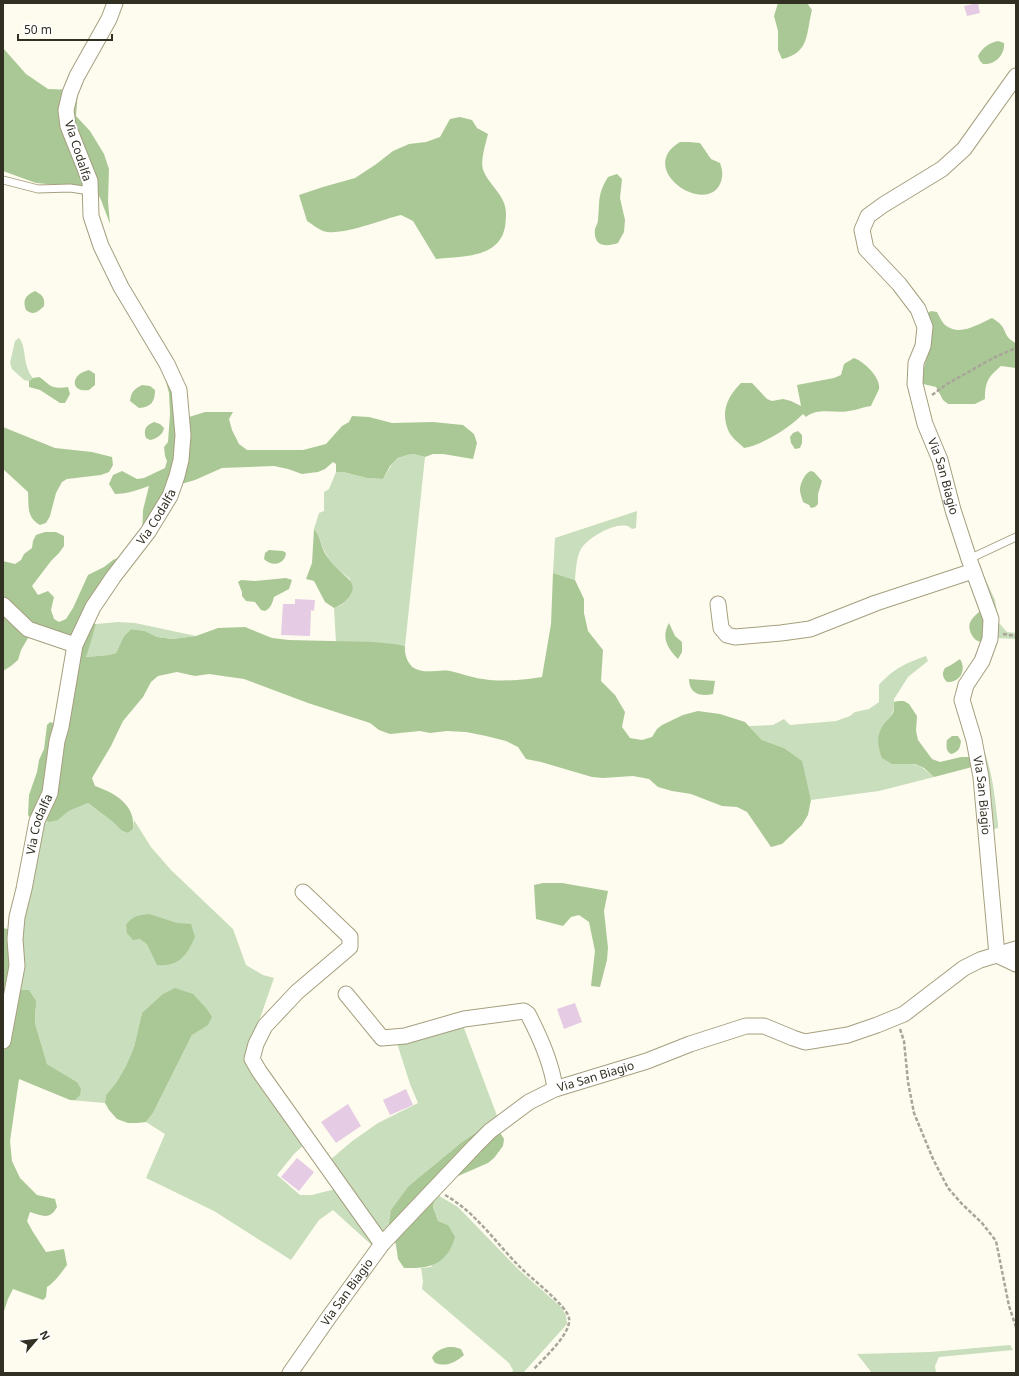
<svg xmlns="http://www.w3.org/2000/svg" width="1019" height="1376" viewBox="0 0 1019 1376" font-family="'Noto Sans',sans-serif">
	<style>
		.green { fill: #c9debc }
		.forest { fill: #aac896 }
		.building { fill: #e5cbe4 }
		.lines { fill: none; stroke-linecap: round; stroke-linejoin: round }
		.service-casing { stroke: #a59f7f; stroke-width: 9 }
		.minor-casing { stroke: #a59f7f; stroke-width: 17 }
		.path { stroke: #a8a699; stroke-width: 2.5; stroke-dasharray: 4 2; stroke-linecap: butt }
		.service { stroke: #fff; stroke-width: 7 }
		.minor { stroke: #fff; stroke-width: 15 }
		.labels { text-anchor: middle; stroke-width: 4; stroke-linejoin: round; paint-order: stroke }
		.street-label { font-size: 12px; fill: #322f23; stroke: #fff }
	</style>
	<rect width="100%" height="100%" fill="#fefcee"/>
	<path class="green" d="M19,338c8,9 3,27 14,40l-4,3 -5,-1 -12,-11 -2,-6 5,-22z
		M414,454l11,3 -20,189c-23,-5 -46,-4 -69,-4l-2,-34 9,-4 7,-25c-9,-7 -18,-15 -24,-25 -6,-9 -4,-15 -12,-25l5,-16 5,-2v-19l5,-3 7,-17h7l24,6 16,1c10,-15 10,-23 31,-25z
		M637,511l-1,17 -4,1c-2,-1 -3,-3 -5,-3 -14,-3 -39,12 -46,23 -5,9 -5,21 -6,31l-22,-7 2,-35z
		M978,561l3,9 14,30 4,23 8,9 9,1v6l-19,-1 -22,-69z
		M118,622l17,1 61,13 -24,3 -15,-2 -12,-6 -14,-2 -7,7 -8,17 -7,2 -24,2 6,-15 5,-18z
		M926,656l2,5 -20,16 -5,8 -9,14v8l-3,11 -9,9 10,37c22,-1 25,-2 42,13l-55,14 -68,9 -10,-39 -17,-13 -22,-8 -13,-14 24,-1 11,-6 6,6 46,-4 14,-5 5,-4 14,-3 10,-7v-17c14,-16 27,-22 47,-29z
		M984,751c9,23 11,48 14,73v4l-4,1 -3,-1z
		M88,803l25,19 9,9 6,2 5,-4 1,-9 17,27 20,23 62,59 13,36 17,10 11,3 -27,78 59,87 -12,11 -17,21 23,20h12l27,-7 37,61 -43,-39 -14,10 -28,40 -77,-49 -68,-33 19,-44 -19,-12 7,-9 39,-78 16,-11 -66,-11 -8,34 -8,19 -10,17 -10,12 -1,8 -35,-3h5l2,-18 -30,-18 -12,-41 1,-15 -20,-18 7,-83 22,-92 13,5 11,-9z
		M464,1028l35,93 -37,21 -40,33 -31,57 -6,6 -55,-78 21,-18 27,-19 40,-20 -8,-19 -14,-44z
		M436,1194l22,13 61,63 41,36 6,9 1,9 -44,49h-11l1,-3 -4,-7 -87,-74 1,-8 -2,-13 10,-1 17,-42 -10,-4 -5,-14z
		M1010,1345l3,5 -74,7 -4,9 1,7h-64l-15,-19 73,-2z"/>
	<path class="forest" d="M778,3h29l5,7c-6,23 -2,43 -30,49l-4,-9v-19l-4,-15z
		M998,41l6,2c1,12 -9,22 -21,21l-3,-3 -2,-5c5,-9 11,-13 20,-15z
		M3,48l23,26 22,15 30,1 -2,26 14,15 14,23 5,15 -1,32 2,23 -9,-24 -6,-12 -13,-3 -14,1 -32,-3 -33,-12z
		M460,117l12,3 5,8 11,6c-2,9 -9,29 -4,38 4,10 16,20 20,31 3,8 2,16 1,24 -6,32 -44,29 -69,32l-23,-38 -12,-6c-18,4 -61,22 -78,16 -5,-2 -11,-7 -16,-10l-8,-26 24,-8 32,-9 20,-13 18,-14 16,-7 17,-2 14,-5 10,-18z
		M680,142h9l11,1 11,16 9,4c3,8 3,14 0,21 -15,32 -85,-15 -40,-42z
		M617,174l5,5 -2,19 5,22 -1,12 -6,11c-12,4 -25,4 -23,-14 1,-3 3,-6 3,-9 2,-19 -1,-25 10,-43z
		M35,291c7,4 10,6 9,15 -6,6 -11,10 -18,4 -4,-10 0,-15 9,-19z
		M931,311l6,1c2,4 5,10 8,13 15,12 33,-1 47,-7 3,2 7,4 9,7 6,7 3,12 15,18v25l-15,-2c-13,11 -16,16 -16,33l-10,5h-27l-5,-4 -7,-13 -13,-3c-2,-13 3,-21 6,-33 4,-13 1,-24 -5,-36z
		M854,358c9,3 27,19 25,31 -2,5 -6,12 -8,17 -8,1 -14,4 -22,5 -15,3 -30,-4 -43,6l-3,-3c-15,15 -39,30 -59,34 -5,-5 -12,-10 -15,-16 -9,-19 -2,-35 12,-49h11l15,16 5,2 11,-2 8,2 10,5 -4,-21 37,-7 7,-3 3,-11z
		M161,363l16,27 3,30 -8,64 -30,51 1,-25 6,-24c-12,4 -21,8 -34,8l-6,-10 4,-9 9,-4 15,8 7,-1 21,-10 2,-7 -2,-5 -1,-9 4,-5 2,-28 -1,-21z
		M89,370l6,4v11l-6,5c-19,3 -19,-16 0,-20z
		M39,377c4,2 5,4 8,6 6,6 14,5 21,4l2,7 -5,9h-5l-20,-13 -11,-3v-6l4,-3z
		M142,385l8,1 5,4c0,12 -4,17 -16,18l-9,-7c1,-9 4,-12 12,-16z
		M205,412h28l-4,7 3,11 7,14 8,6h56l23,-6 16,-18 7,-4 3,-6 17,1 23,6 41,-1 30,3 11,9 3,9 -4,16 -30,-5h-10l-8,3 -11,-3 -7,1 -9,3 -8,8 -7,13 -16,-1 -24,-6h-7v-8l-3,-2 -8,7 -7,3 -16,2 -14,-5 -14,-3 -52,2 -27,12 -10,3h-5l9,-66z
		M154,422l6,2 4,4c-1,7 -8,11 -14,12l-4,-2c-3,-8 0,-13 8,-16z
		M3,427l52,21 37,4 20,5 1,8 -4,7 -8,3 -34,4 -5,3 -6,11 -6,23 -4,7 -6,2c-14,-8 -11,-19 -12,-33l-25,-23z
		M798,431l4,4v8l-2,5 -5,1 -4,-6 -1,-6 3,-4z
		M811,471l3,1 8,9 -4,13v10l-3,3 -4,1 -2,-3 -6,-3c-1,-4 -3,-8 -3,-12 0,-7 5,-17 11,-19z
		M314,529c8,10 6,17 12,26 4,6 9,11 14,16 9,9 18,13 9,26 -5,6 -8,8 -15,11l-9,-6 -11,-21 -8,-2 6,-16z
		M45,532h11l8,4v10l-5,7 -8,8 -19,25 6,9 10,-4 6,6 -3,13 3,9 5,3 7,-3 7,-11 15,-33 16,-8 9,-7 7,-3 -45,86 -44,-10 -10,17 -3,10 -7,6 -8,5v-110l12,3 6,-4 3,-6 8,-6 1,-7 3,-6z
		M269,550l14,1 3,2c-1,12 -15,14 -22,6l1,-6z
		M553,573l22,7 9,19v14l4,18 15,19 -2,31 14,14 10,17 -3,15 8,11 12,2 10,-3 5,-8 5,-4 21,-10 15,-4 22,3 25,8 17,18 22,8 18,13 9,39 -3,15 -6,10 -20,19 -11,3 -24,-35 -10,-5 -15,-1 -31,-12 -19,-3 -14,-4 -9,-8 -16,-3 -30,2 -11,-1 -51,-15 -15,-3 -8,-12 -12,-6 -20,-5 -20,-4 -19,-1 -17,2 -10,-2 -30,3 -11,-4 -9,-7 -62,-20 -64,-24 -35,-5 -14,2 -18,-4 -19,4 -7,6 -8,15 -20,24 -12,25 -19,32 3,8c20,7 41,19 38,43l-5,4 -6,-2 -9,-9 -25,-19 -19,8 -11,9 -9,2 -4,-3 14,-76 29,-119h8l-5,18 -5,15 23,-2 7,-2 8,-17 7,-7 14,2 12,6 15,2 24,-3 22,-8 27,-1 27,11 17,2 85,2 21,2 10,2c-1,8 3,20 11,23 10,5 23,0 34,2 11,2 22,7 33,8 18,3 41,1 59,-2l9,-53z
		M286,578l6,2 -3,9 -15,8c-2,7 -3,11 -9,14l-4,-1 -6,-8 -9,-1 -4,-5v-4l-4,-10 3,-2 14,1z
		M984,608v34c-5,0 -8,-1 -11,-5 -9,-14 0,-20 11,-29z
		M669,623l6,13 7,6v10l-4,7c-11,-11 -17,-22 -9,-36z
		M960,659c7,11 0,24 -13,23 -5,-5 -5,-9 -2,-14l6,-3z
		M689,679l26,2 -2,13c-12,3 -24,0 -24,-15z
		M898,701h6l5,3 8,12 -1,15 2,9 14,19 8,3 21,-5h11l4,9 -42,11 -10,-9 -9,-4h-23l-10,-6c-4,-10 -6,-21 0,-31 7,-11 13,-9 12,-25z
		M50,722l3,1 3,5 -3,39 -22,52 -3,-4 1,-20 8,-23 2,-12 5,-11 3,-24z
		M952,736h6l3,5c-1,7 -2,11 -10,13 -5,-3 -5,-7 -4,-14z
		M543,883h19l46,8 -4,20 4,37 -1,12 -7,27 -9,-1 4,-35 -6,-29 -10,-7 -8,2 -8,9 -27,-7 -2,-34z
		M149,914l28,9 14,1 4,13c-8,18 -16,30 -38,28l-10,-21 -7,-5 -7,1 -6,-7 -1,-8c6,-9 13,-10 23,-11z
		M3,928l8,2 2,18 -10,79z
		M175,988l18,6 13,14 6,9 -4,8 -16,10 -39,78 -7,9 -8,1h-10l-11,-4 -8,-9 -4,-7 1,-8 10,-12 10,-17 8,-19 8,-34 21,-19z
		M16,990h13l7,11 -1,22 12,41 30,18 4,7 -1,6 -5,5h-5l-51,-21 -9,62 2,20 8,17 17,17 18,4 2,8c-7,13 -14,9 -27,5l-3,9 6,11 13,20 18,-3 3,16c-6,8 -12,17 -20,22l-1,10 -3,3 -30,-11 -5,10 -5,15v-61l1,-23 -1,-8v-166z
		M487,1129l12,2 5,8 -1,7 -9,12 -6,5 -39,17 -14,17 -2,10 5,14 10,4 7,12c-8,27 -24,32 -51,31l-6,-9 -2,-14 -7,-21 2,-14 17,-23 14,-12 40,-33 14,-9z
		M448,1347h6l7,2 3,6c-9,8 -18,12 -29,8l-3,-5c3,-7 9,-9 16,-11z"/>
	<path class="building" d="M978,3l2,10 -13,3 -3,-10z
		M295,599l20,1 -1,11 -3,-1 -1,26 -29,-1 2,-31h12z
		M575,1003l7,19 -18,7 -7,-20z
		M406,1089l7,16 -23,10 -7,-15z
		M348,1104l13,22 -25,17 -15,-21z
		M297,1158l17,14 -15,19 -18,-14z"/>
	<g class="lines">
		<g class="service-casing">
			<path id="service" d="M3,180l35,9 32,-1 20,3
				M969,559l47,-22"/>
		</g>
		<g class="minor-casing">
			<g id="minor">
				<path id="s1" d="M1016,76l-52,73 -22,20 -59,36 -15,11 -6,14 4,19 33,35 19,25 7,18 -2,19 -7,17 -1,21 10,40 15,36 13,50 16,49 22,60 -1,20 -8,22 -16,24 -4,15 12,40 7,37 16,178 19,9"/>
				<path d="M718,604l3,24 6,7 8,2 46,-4 29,-4 66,-26 97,-32"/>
				<path d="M3,605l25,24 47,16"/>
				<path d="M303,892l47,45v10l-53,45 -32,34 -9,18 -4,15 7,12 123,173"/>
				<path d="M346,994l36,44 23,-2 59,-17 60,-8 4,3c12,23 24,49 27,75"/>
				<path id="s2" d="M3,1041l14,-75 -2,-27 2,-22 7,-28 13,-68 13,-28 7,-52 4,-14 14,-82 18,-38 21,-31 34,-44 22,-36 7,-20 4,-16 2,-25 -4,-45 -12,-26 -46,-77 -20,-41 -10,-30 -1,-35 -22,-55 -2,-16 4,-17 7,-17 32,-57 6,-16"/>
				<path id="s3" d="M290,1373l39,-56 53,-73 93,-98 15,-15 39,-29 26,-13 92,-28 43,-17 56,-18h18l29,12 12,4 43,-7 29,-10 27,-11 60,-46 16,-8 36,-11"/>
			</g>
		</g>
		<path class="path" d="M932,395l15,-11 48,-27 21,-9
			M1003,634l13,2
			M900,1029l4,12 4,41 6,31 19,46 15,29 14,16 20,19 14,18 13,65 7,21
			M445,1195c32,18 52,50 77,74 10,10 45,37 47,49 3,15 -25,40 -35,51"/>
		<use href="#service" class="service"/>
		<use href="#minor" class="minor"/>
	</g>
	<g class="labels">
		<g class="street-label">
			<text transform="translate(78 151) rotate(72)" y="4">Via Codalfa</text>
			<text dy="4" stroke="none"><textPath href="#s1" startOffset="496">Via San Biagio</textPath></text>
			<text dy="4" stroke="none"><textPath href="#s2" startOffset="557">Via Codalfa</textPath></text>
			<text dy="4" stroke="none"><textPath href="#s1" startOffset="832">Via San Biagio</textPath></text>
			<text dy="4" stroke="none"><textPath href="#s2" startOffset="221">Via Codalfa</textPath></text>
			<text dy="4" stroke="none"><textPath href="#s3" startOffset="435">Via San Biagio</textPath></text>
			<text dy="4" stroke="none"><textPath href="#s3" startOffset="99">Via San Biagio</textPath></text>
		</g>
	</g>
	<rect width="1019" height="1376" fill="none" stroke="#322f23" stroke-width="8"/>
	<g transform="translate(36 1340) rotate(62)" stroke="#ffffff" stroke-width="3" paint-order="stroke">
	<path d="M0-3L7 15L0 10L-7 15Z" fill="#322f23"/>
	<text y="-6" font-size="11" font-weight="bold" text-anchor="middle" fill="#322f23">N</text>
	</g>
	<path d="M18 34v6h94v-6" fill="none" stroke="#322f23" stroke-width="2"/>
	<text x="24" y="34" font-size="12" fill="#322f23" stroke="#ffffff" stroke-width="3" paint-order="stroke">50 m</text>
</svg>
